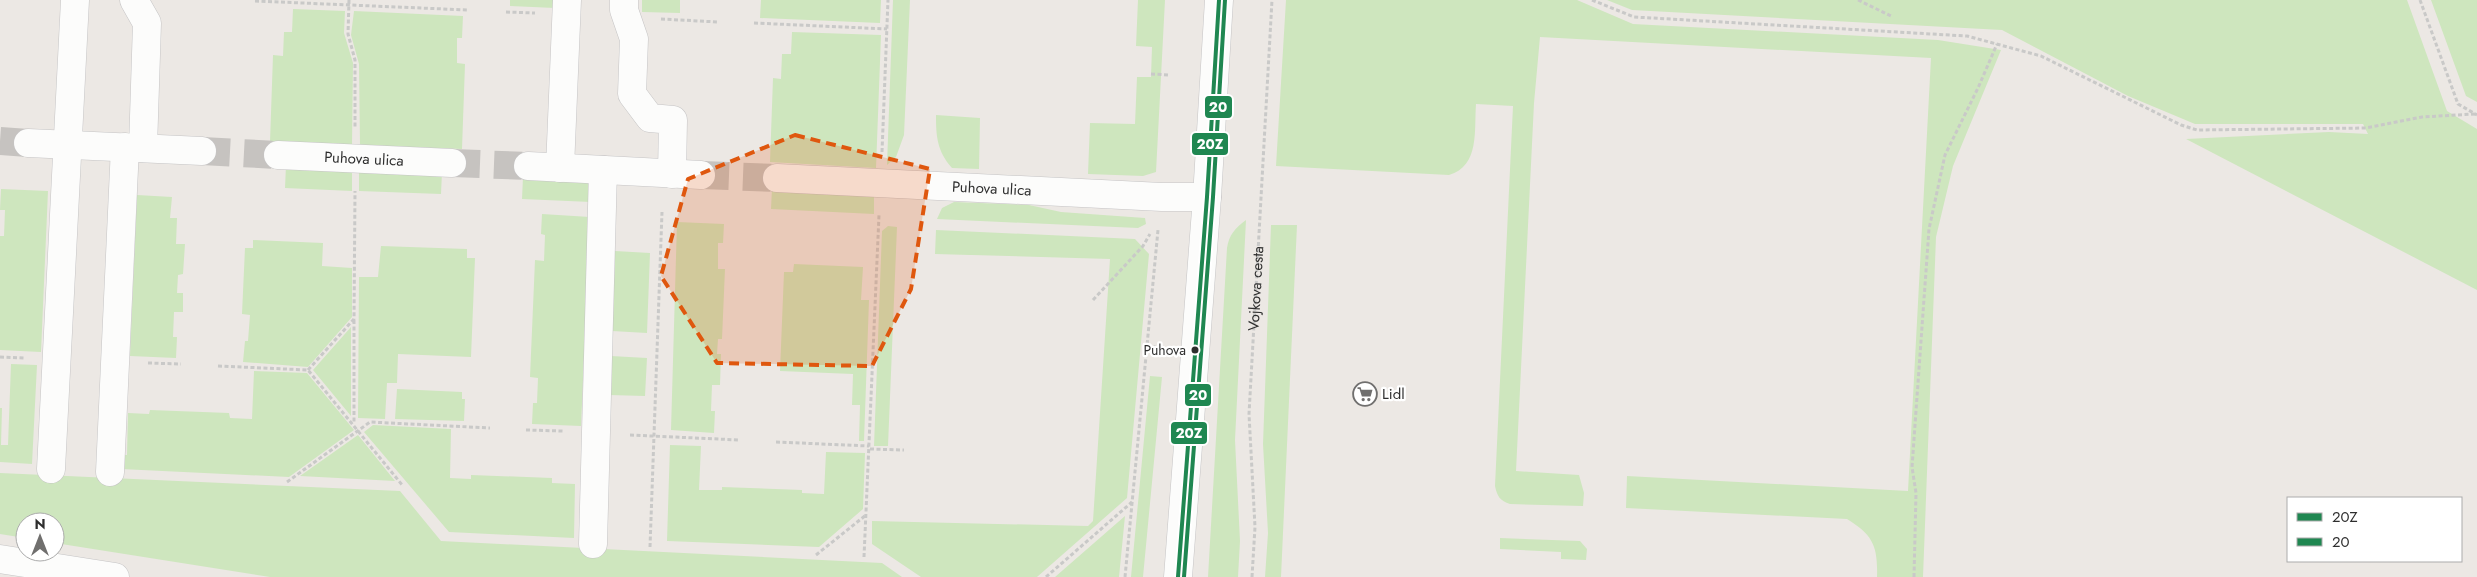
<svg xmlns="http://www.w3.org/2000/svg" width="2477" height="577" viewBox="0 0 2477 577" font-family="Jost,sans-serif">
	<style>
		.green { fill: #cee6be }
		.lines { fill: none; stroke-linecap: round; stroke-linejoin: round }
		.minor-tunnel { stroke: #c6c3c0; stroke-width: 28; stroke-dasharray: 28 14; stroke-linecap: butt }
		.minor-casing { stroke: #c5c4c5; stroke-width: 29 }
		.path { stroke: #c9c9c8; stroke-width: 3; stroke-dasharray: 4 2.5; stroke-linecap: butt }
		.minor { stroke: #fcfcfb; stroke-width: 28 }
		.bus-1-casing { stroke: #fff; stroke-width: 8 }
		.bus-2-casing { stroke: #fff; stroke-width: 8 }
		.bus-1 { stroke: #1f8751; stroke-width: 4 }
		.bus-2 { stroke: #1f8751; stroke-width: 4 }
		.marked { fill: #df570e; fill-opacity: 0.2; stroke: #df570e; stroke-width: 4; stroke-dasharray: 10 6; stroke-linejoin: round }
		.bus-dot { fill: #2e2e2e; stroke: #fff; stroke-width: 2 }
		.labels { text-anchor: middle; stroke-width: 4.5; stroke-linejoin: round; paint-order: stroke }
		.bus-label { font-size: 14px; fill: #2e2e2e; stroke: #fff; text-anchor: end }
		.street-label { font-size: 15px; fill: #2e2e2e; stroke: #fff }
		.poi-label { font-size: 15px; fill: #2e2e2e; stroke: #fff; text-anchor: start }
		.line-badge { stroke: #fff; stroke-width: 2 }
		.badge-label { font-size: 14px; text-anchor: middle; font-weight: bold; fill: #fff }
	</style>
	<rect width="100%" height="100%" fill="#ece8e4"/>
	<path class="green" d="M510,0h45v8l-45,-2z
		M642,0h38v13l-38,-1z
		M761,0h120l-1,23 -120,-5z
		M893,0h17l-6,135 -8,22 -9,8z
		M1138,0h27l-9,172 -13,4 -55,-2 2,-51 45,1 2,-47h14l1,-30 -16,-1z
		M1286,0h291l56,24 305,16 63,10 -48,116 -17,71 -13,340h-46c1,-31 -4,-42 -30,-58l-221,-11 1,-32 281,15 23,-433 -391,-21 -6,66 -18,368 63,4 5,18 -1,13 -73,-2c-10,-3 -13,-8 -15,-18l18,-380 -37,-2c-2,26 4,62 -27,71l-173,-9z
		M1607,0h800l40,111 30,18v161l-291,-151 143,-7 39,2 -5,-10h-168l-67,-28 -126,-66 -370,-20z
		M2431,0h46v102l-11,-6z
		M293,9l52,2 -1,22 9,30 -1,82 -82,-3 3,-87 10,1 1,-24h8z
		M354,11l109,5 -1,22h-5v25l8,1 -3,85 -102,-4 -1,-81 -8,-29z
		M792,32l89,3 -5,133 -106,-6 3,-84 8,1 1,-25h9z
		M936,115l44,3 -1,51 -27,-1c-15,-17 -16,-32 -16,-53z
		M286,165l66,3v23l-67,-3z
		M359,168l83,4 -1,22 -82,-3z
		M523,177l69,3 -1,22 -69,-3z
		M772,188l102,5v21l-103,-5z
		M1,189l47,2 -7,161 -41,-2v-114h4l1,-26h-5z
		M137,195l35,2 -2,21h7l-1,26h9l-2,30 -5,1 -1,18h6v19h-9l-1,25h4l-1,21 -46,-2z
		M954,202l75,3 32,7 84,6 1,6 -8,4 -201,-9 5,-11z
		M542,214l48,3 -9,209 -49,-2 1,-21h4l1,-25 -8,-1 5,-117 9,1 1,-26 -4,-1z
		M1246,220l-11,220 5,101 -2,36h-30l19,-329c2,-13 8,-20 19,-28z
		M677,222l47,2 -1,19h-5v26h7l-3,70h-4l-1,15h4l-1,31h-8l-1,26h4l-1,22 -43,-3z
		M1271,225h26l-16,352h-16l3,-44 -5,-89z
		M888,226l9,1 -9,219h-14l8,-215z
		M936,230l199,9 14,15 -22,244 -90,79h-116l-49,-33v-23l216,5 5,-5 17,-262 -175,-5z
		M253,240l70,3 -1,23 30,2v49l-44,50 -65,-5 2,-21h3l2,-26 -8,-1 3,-66h8z
		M381,246l86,3v9h8l-4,99 -73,-3 -1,29h-10l-2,36 -27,-1 1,-141h19z
		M615,251l35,2 -3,80 -35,-2z
		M794,264l69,3 -2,33h8l-5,141h-5l1,-36h-8l1,-31 -73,-3 4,-99h9z
		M351,327v89l-38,-46z
		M611,356l36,2 -2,38 -36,-1z
		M11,364l26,1 -5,99 -32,-2v-54h2l-1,37h7z
		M254,371l53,2 47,57 -65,47 -168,-8 1,-14h5l1,-42 21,1 1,-4 79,3 1,5 22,1z
		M1150,376l12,1 -19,200h-12z
		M397,389l65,3v7h3l-1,22 -69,-2z
		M373,425l78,4 -1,49 21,1v-4l81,3v5l23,1 -1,54 -125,-6 -85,-100z
		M358,435l37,46 -95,-5z
		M670,445l31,1 -2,44h23v-3l80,3v3l22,1 2,-42 39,1 -2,56 -44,38 -152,-6z
		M0,473l400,18 41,50 441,22 20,14h-632l-215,-34v-21h-30v16l-25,-4z
		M1125,516l-6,61h-64z
		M1500,538l80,3 7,8 -1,11 -25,-1v-7l-61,-3z"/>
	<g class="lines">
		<path class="minor-tunnel" d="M0,141l28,2
			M202,151l76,4
			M452,163l76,3
			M701,175l76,3"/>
		<g class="minor-casing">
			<g id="minor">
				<path d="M134,0l13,23 -4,125"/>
				<path d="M624,0v10l10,29 -2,55 18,24 23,2 -1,54"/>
				<path d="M28,143l174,8"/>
				<path id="s2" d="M278,155l174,8"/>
				<path d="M528,166l173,9"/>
				<path d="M560,168l7,-168"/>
				<path id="s3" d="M777,178l385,19h45"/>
				<path d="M51,469l24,-469"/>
				<path d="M110,472l15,-325"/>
				<path d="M593,544l10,-374"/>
				<path d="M0,559l115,18"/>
				<path d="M1178,577l29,-380 12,-197"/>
			</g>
		</g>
		<g class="path">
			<path d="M349,0l-1,34 7,26v67"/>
			<path d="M1592,0l42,17 333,19 74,20 140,69 16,5 169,-2 56,-11 53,-3"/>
			<path d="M1858,0l33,16"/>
			<path d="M2420,0l38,104 19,11"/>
			<path d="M255,1l213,9"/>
			<path d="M506,12l29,1"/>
			<path d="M661,19l57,3"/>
			<path d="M754,23l133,6"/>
			<path d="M1151,74l18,1"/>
			<path d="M882,152l6,-152"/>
			<path d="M1093,300l50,-54 7,-12"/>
			<path d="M354,320v104"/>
			<path d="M1147,346l15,2"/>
			<path d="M0,357l24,1"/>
			<path d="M148,363l33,1"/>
			<path d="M218,366l90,4 95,116"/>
			<path d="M308,370l46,-51 1,-128"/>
			<path d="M526,430l37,1"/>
			<path d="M630,435l109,5"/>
			<path d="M776,442l93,4"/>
			<path d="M870,449l34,1"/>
			<path d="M287,482l83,-60 120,6"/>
			<path d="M650,547l12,-335"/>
			<path d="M816,555l50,-40"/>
			<path d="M864,557l15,-342"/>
			<path d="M1046,577l86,-75"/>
			<path d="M1125,577l33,-347"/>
			<path id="s1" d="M1252,577l3,-50 -6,-113 23,-414"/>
			<path d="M1914,577l2,-84 -4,-26 17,-238 16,-74 33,-67 19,-44"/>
		</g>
		<use href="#minor" class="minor"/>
		<g class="bus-1-casing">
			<path id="bus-1" d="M1178,577l29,-380 12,-197"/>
		</g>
		<g class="bus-2-casing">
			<path id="bus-2" d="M1184,577l29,-380 12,-197"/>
		</g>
		<use href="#bus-1" class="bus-1"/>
		<use href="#bus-2" class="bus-2"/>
	</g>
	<path class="marked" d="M795,135l135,34 -19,120 -39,77 -155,-3 -56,-87 27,-97z"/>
	<defs>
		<g id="supermarket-ring" transform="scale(1.25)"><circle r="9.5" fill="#fff" stroke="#706f6e" stroke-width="1.5"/><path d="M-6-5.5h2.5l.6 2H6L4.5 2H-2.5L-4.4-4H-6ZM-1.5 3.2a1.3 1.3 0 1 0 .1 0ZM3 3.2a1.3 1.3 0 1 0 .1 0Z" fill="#706f6e"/></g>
	</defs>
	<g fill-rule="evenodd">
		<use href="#supermarket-ring" x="1365" y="394"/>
	</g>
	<circle class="bus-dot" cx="1195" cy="350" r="4.5"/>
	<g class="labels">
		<g class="bus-label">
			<text x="1186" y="355">Puhova</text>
		</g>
		<g class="street-label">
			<text dy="5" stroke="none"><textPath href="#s2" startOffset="86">Puhova ulica</textPath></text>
			<text dy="5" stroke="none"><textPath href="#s3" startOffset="215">Puhova ulica</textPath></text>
			<text dy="5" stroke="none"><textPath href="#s1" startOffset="289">Vojkova cesta</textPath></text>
		</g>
		<g class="poi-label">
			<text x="1382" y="399">Lidl</text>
		</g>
	</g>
	<g class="line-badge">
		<rect x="1204" y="95" width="29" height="24" rx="5" fill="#1f8751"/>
		<rect x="1191" y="132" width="38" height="24" rx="5" fill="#1f8751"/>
		<rect x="1184" y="383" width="28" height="24" rx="5" fill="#1f8751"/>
		<rect x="1170" y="421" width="38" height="24" rx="5" fill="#1f8751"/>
	</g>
	<g class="badge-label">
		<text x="1218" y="112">20</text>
		<text x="1210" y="149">20Z</text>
		<text x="1198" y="400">20</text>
		<text x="1189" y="438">20Z</text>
	</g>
	<rect x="2287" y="497" width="175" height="65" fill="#ffffff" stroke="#ababab"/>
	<rect x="2297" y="513" width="25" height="8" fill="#1f8751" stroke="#ababab"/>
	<text x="2332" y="522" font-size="15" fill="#2e2e2e">20Z</text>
	<rect x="2297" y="538" width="25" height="8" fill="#1f8751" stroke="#ababab"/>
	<text x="2332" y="547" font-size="15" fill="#2e2e2e">20</text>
	<g transform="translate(40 537)"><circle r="24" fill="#ffffff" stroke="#ababab"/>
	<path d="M0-4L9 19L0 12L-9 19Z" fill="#706f6e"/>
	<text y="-8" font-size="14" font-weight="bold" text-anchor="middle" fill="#2e2e2e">N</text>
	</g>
</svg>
